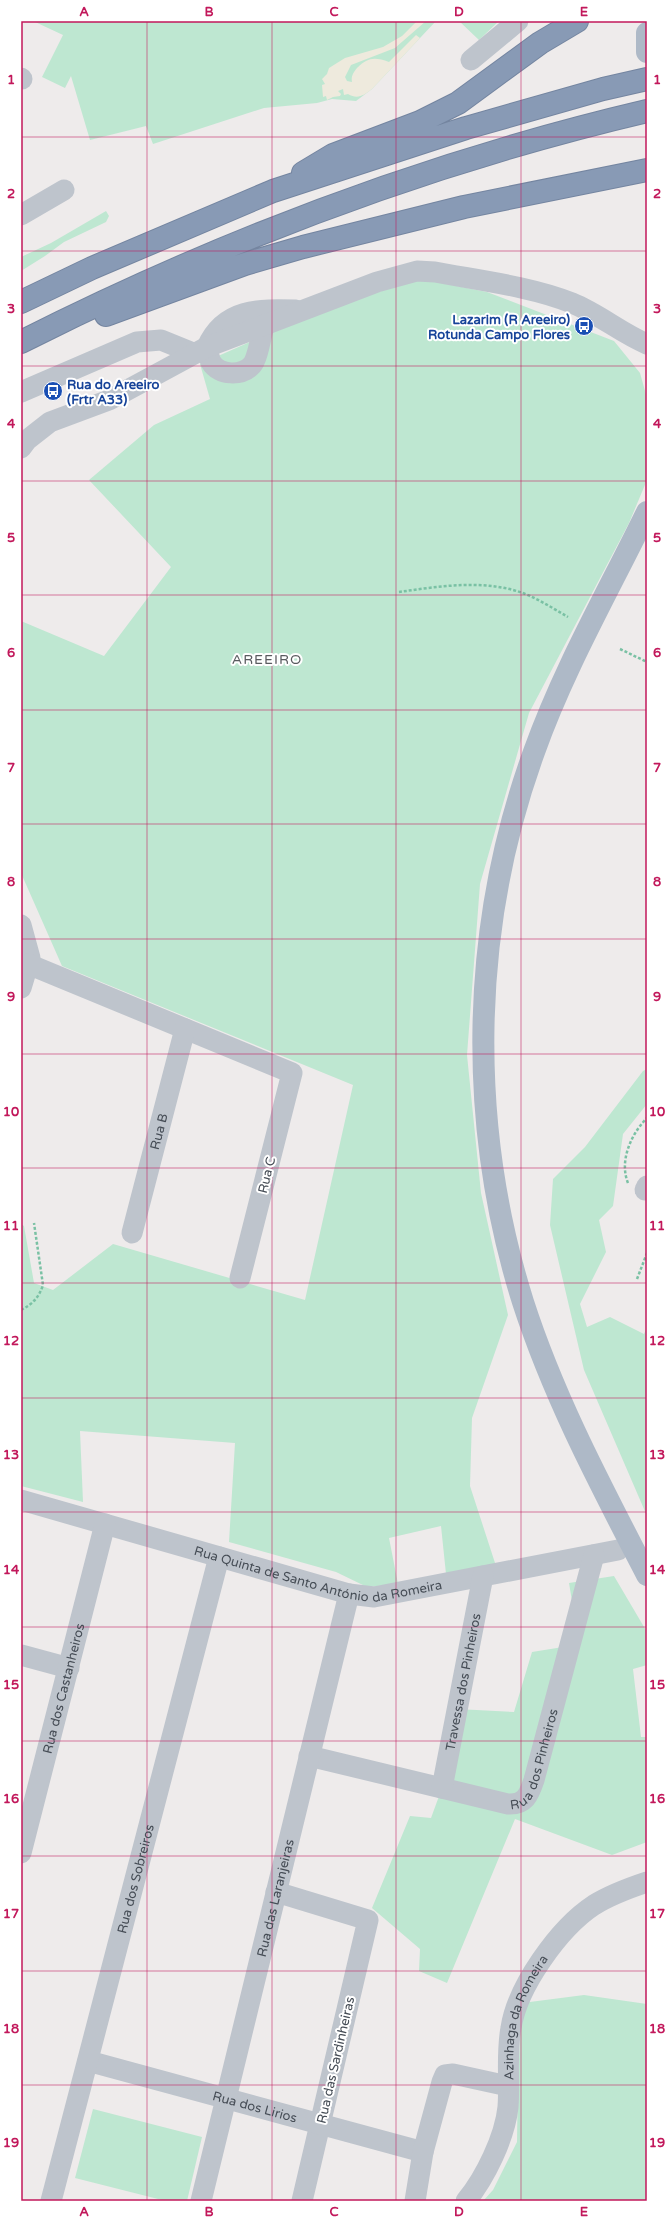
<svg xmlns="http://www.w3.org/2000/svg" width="668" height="2222" viewBox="0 0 668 2222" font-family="'Varela Round',sans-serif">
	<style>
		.green { fill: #bee7d1 }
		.sand { fill: #eeeadd }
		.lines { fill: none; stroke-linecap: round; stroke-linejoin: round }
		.highway-casing { stroke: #7485a0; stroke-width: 24 }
		.path { stroke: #7ac1a4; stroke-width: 2.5; stroke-dasharray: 3 2; stroke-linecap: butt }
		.minor { stroke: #bec4cc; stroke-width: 21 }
		.major { stroke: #aeb9c7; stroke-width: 22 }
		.highway { stroke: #889ab5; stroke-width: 22 }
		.grid { fill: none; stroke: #c2185b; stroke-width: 1; stroke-opacity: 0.55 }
		.labels { text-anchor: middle; stroke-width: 4; stroke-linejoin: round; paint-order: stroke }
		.transit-label { font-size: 13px; font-weight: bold; fill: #164399; stroke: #fff; text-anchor: end }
		.street-label { font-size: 13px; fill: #464d56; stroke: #fff }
		.neighbourhood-label { font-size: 14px; letter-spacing: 1px; fill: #595b5f; stroke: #fff }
		.neatline { fill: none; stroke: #c2185b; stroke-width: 1.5 }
		.grid-label { font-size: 13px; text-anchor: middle; font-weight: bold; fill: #c2185b }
	</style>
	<rect width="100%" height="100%" fill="#eeebeb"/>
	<path class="green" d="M33,21h403l-64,68 -16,12 -24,-2 -15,4 -53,5 -111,36 -7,-18 -56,14 -19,-64 -6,12 -23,-11 21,-42z
		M459,21h40l-20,19z
		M106,211l3,5 -3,6 -42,20 -19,14 -24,15v-14l30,-14z
		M421,279l66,13 127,49 26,32 7,25v82l-18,43 -100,190 -49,171 -13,171 14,138 27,122 -36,103 -2,68 26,80 -50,8 -5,-48 -52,12 9,46 -31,3 -31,-15 -107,-30 6,-99 -155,-12 3,71 -62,-16v-262l3,2 10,57 19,7 60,-46 192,56 48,-215 -291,-119 -41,-93v-252l83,35 67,-89 -82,-87 65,-55 56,-26 -10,-35 129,-57z
		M647,1069v35l-24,30 -10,72 -14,14 7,32 -26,52 7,23 23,-10 34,17 3,-7v189l-63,-146 -34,-145 3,-46 32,-32 58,-76z
		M614,1576l33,56v33l-14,4 8,68h6v105l-35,13 -97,-36 -68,164 -28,-12 1,-22 -48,-41 38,-92 21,2 11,-30 15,-79 57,3 18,-60 31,-5 13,-22 -7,-42z
		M584,1995l63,9v197h-164l10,-11 24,-48 1,-64 4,-75z
		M93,2109l109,28 -15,64h-21l-91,-23z"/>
	<path class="sand" d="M417,21h9l-31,27 -44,17 -6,12 2,4 5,1c-1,-6 1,-9 5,-14 11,-11 18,-11 32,-6l27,-27 4,3 -48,51c-8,6 -14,11 -24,5l-4,1 -1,-6 -5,2 3,3 -1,2 -7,1 -6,3 -1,-4 -3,1 -1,-12 3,-1 -3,-5 5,-5 2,-6 16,-10 38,-11 19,-11z"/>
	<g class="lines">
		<g class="highway-casing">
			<path id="highway" d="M303,173l30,-18 87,-33 38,-19 82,-60 37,-22
				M21,302l71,-34 181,-77 193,-63 137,-39 44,-10
				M106,315l139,-51 58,-17 161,-40 183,-37
				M21,342c198,-100 409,-180 626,-231"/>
		</g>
		<path class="path" d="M399,592c42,-6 91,-14 131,4 13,6 26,14 38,21
			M620,649l27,13
			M628,1183c-9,-22 3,-49 19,-65
			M637,1279l10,-26
			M21,1310c12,-6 18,-13 22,-25l-9,-62"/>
		<g class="minor">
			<path d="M471,60l47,-39"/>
			<path d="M21,78l1,1"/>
			<path d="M21,215l43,-25"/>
			<path d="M264,326c-3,9 -6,32 -12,39 -10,11 -33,11 -41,-3 -2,-4 -3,-10 -4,-15 17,-39 52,-38 89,-37"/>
			<path d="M21,392l116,-50 24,-2 32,13"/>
			<path d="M21,448l6,-8 23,-18 59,-22 98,-53 170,-65 40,-11 18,1c42,8 99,15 137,31 27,11 49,30 75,41"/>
			<path d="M21,925l9,33 -9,30"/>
			<path d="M28,964l264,109 -52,205"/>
			<path d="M645,1190l2,-4"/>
			<path id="s1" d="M132,1233l53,-204"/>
			<path id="s2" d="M21,1500l328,94 25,3 244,-47"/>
			<path d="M21,1655l48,13"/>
			<path id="s3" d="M309,1756l199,48c17,1 21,-9 26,-24l60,-225"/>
			<path id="s4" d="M442,1788l41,-212"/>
			<path id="s5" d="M21,1853l84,-329"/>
			<path d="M276,1892l92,28 -66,281"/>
			<path id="s6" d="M88,2061l335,91"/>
			<path id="s7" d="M51,2201l168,-644"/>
			<path id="s8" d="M201,2201l148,-607"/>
			<path d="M415,2201l8,-49 19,-70 3,-7 8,-1 55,12"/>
			<path id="s9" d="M466,2201c19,-23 39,-64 42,-94 2,-26 -2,-53 3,-79 6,-41 48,-100 83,-123 16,-10 35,-17 53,-23"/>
		</g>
		<path class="major" d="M647,33v19
			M647,512c-39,80 -83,156 -113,240 -64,176 -67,372 -11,550 31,96 78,184 124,273"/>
		<use href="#highway" class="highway"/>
	</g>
	<path class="grid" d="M147,21v2180M272,21v2180M396,21v2180M521,21v2180M21,137h626M21,251h626M21,366h626M21,481h626M21,595h626M21,710h626M21,824h626M21,939h626M21,1054h626M21,1168h626M21,1283h626M21,1398h626M21,1512h626M21,1627h626M21,1741h626M21,1856h626M21,1971h626M21,2085h626"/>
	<defs>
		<g id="bus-disc" transform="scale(1)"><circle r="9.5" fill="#1a4fb4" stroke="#fff"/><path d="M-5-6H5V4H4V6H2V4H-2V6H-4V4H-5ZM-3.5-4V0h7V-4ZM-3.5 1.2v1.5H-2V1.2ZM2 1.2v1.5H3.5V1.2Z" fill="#fff"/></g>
	</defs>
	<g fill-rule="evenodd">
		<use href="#bus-disc" x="584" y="326"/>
		<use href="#bus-disc" x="53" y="391"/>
	</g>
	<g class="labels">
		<g class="transit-label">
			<text x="570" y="324">Lazarim (R Areeiro)<tspan x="570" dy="15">Rotunda Campo Flores</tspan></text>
			<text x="67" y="389" text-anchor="start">Rua do Areeiro<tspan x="67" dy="15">(Frtr A33)</tspan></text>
		</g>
		<g class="street-label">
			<text dy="5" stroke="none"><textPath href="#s1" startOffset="105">Rua B</textPath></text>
			<text transform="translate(266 1175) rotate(-76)" y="5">Rua C</text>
			<text dy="5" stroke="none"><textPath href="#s2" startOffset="308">Rua Quinta de Santo António da Romeira</textPath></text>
			<text dy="5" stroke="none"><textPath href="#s4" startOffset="108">Travessa dos Pinheiros</textPath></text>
			<text dy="5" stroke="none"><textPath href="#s5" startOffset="170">Rua dos Castanheiros</textPath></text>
			<text dy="5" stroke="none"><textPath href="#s3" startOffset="262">Rua dos Pinheiros</textPath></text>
			<text dy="5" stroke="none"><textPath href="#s7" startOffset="333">Rua dos Sobreiros</textPath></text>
			<text dy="5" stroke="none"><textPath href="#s8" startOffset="312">Rua das Laranjeiras</textPath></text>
			<text dy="5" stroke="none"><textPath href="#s9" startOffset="197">Azinhaga da Romeira</textPath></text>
			<text transform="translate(335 2060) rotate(-77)" y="5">Rua das Sardinheiras</text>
			<text dy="5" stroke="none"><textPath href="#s6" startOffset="173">Rua dos Lirios</textPath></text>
		</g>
		<g class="neighbourhood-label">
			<text x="267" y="664">AREEIRO</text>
		</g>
	</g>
	<rect width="668" height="2222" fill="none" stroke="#ffffff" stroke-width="44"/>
	<rect x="22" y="22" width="624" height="2178" class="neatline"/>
	<g class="grid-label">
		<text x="84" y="16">A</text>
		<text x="209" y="16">B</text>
		<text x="334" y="16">C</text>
		<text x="459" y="16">D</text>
		<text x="584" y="16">E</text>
		<text x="11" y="84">1</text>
		<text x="657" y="84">1</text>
		<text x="11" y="198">2</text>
		<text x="657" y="198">2</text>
		<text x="11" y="313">3</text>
		<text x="657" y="313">3</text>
		<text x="11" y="428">4</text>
		<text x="657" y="428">4</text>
		<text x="11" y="542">5</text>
		<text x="657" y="542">5</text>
		<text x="11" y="657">6</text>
		<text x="657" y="657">6</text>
		<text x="11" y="772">7</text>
		<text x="657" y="772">7</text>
		<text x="11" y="886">8</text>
		<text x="657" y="886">8</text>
		<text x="11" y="1001">9</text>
		<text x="657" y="1001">9</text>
		<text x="11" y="1116">10</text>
		<text x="657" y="1116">10</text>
		<text x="11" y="1230">11</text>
		<text x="657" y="1230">11</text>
		<text x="11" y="1345">12</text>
		<text x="657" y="1345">12</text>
		<text x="11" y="1459">13</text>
		<text x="657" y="1459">13</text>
		<text x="11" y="1574">14</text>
		<text x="657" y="1574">14</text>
		<text x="11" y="1689">15</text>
		<text x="657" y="1689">15</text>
		<text x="11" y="1803">16</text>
		<text x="657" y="1803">16</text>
		<text x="11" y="1918">17</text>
		<text x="657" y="1918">17</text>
		<text x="11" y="2033">18</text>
		<text x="657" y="2033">18</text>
		<text x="11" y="2147">19</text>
		<text x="657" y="2147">19</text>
		<text x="84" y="2216">A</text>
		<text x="209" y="2216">B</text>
		<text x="334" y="2216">C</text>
		<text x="459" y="2216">D</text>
		<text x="584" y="2216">E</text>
	</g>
</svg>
